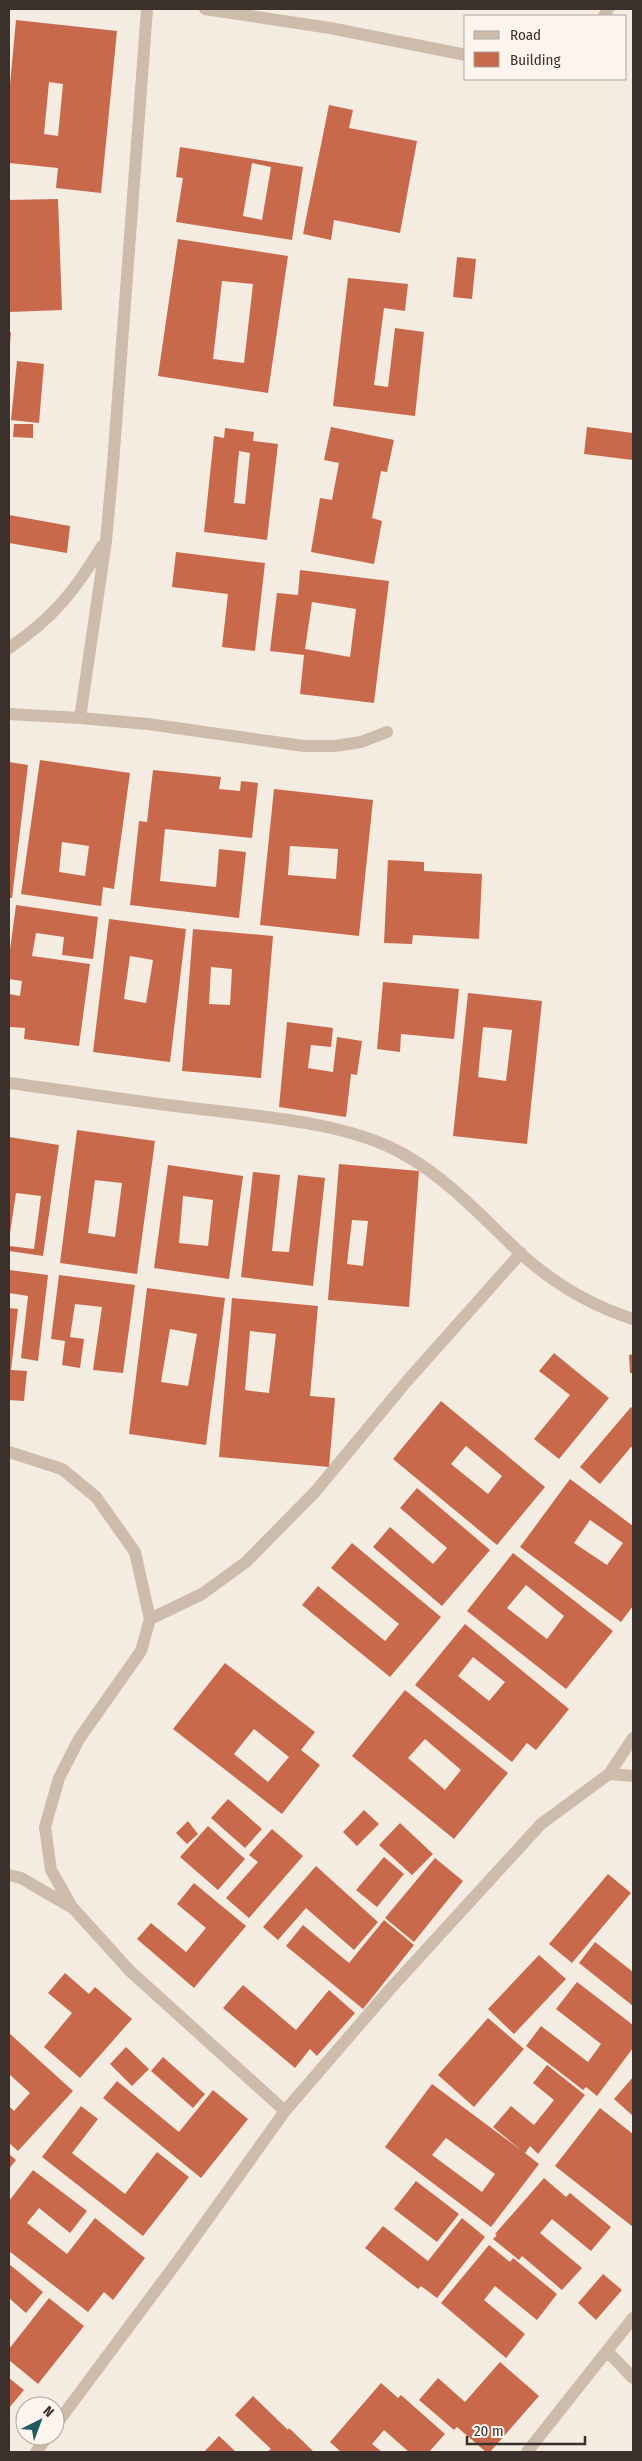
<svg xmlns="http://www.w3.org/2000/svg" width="642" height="2461" viewBox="0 0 642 2461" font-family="'Fira Sans Condensed',sans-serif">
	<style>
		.building { fill: #c8694b; fill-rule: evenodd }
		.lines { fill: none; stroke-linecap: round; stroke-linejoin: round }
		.street { stroke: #cdbbac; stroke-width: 12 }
	</style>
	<rect width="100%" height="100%" fill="#f4ebe1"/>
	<path class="building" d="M16,20l101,11 -16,162 -45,-5 2,-20 -49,-5v-68zM49,82l14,2 -5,52 -14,-2z
		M329,105l24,5 -4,18 68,13 -17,92 -66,-13 -3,20 -28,-6z
		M180,147l123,20 -11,73 -116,-18 7,-44 -7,-1zM252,163l19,4 -9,53 -19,-4z
		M58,199l4,111 -53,2v-112z
		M178,239l110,17 -20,137 -110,-17zM222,281l31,3 -9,79 -31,-4z
		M457,257l19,2 -4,40 -19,-2z
		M348,278l60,6 -3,27 -21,-3 -10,77 14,2 7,-59 29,4 -9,84 -82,-10z
		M9,332h2l-1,13h-1z
		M17,361l27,3 -5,59 -28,-3z
		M14,424h19v14l-20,-1z
		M331,427l63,13 -7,32 -6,-1 -9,47 10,3 -8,43 -63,-12 9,-54 12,2 7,-37 -15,-3z
		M587,427l46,6v27l-49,-6z
		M225,428l29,4 -1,9 25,3 -11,96 -63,-8 10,-96 10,2zM239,451l11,2 -5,51 -11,-1z
		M9,515l61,11 -3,27 -58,-10z
		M176,552l89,11 -10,88 -33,-4 6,-53 -56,-7z
		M300,570l89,11 -15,122 -74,-9 4,-39 -34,-4 7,-58 21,2zM312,602l44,7 -6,48 -45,-8z
		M40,760l90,13 -16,116 -11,-2 -2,19 -80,-12zM62,842l27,4 -4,30 -26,-4z
		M9,762l19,3 -16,133h-3z
		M153,770l68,7 -2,12 21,2 1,-10 17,2 -6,55 -87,-9 -5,52 56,6 3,-38 27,3 -7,66 -109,-13 9,-84 8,1z
		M274,789l99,11 -14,136 -99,-11zM290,846l48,3 -2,30 -48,-4z
		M388,860l36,2v9l58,3 -3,65 -66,-4 -1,9 -28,-1z
		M16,905l82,12 -5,42 -31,-4 2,-18 -28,-4 -4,23 58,8 -11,82 -55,-7 1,-11 -16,-1v-33l11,2 2,-15 -13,-2v-22z
		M109,919l77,10 -16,133 -77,-10zM130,956l23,4 -7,43 -22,-4z
		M193,929l80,7 -12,142 -79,-7zM211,967l21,2 -2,36 -21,-1z
		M383,982l76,7 -5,50 -53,-5 -1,18 -23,-3z
		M468,993l74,8 -15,143 -74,-8zM483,1027l29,3 -6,51 -28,-4z
		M287,1022l46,6 -2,19 -20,-2 -3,23 25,4 4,-35 25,4 -5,34 -6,-1 -5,43 -67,-10z
		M77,1130l78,11 -18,133 -77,-11zM95,1180l27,3 -7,54 -27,-4z
		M9,1137l50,8 -16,111 -34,-5v-5l25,3 7,-53 -25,-3 -7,47z
		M339,1164l80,7 -10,136 -81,-7zM352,1220l16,1 -5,45 -16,-2z
		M168,1165l75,11 -14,103 -75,-11zM183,1196l30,4 -5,46 -29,-3z
		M253,1172l27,3 -8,76 17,1 9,-77 27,3 -12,108 -72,-9z
		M9,1270l39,5 -10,86 -17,-3 7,-62 -19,-3z
		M59,1275l76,10 -12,88 -30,-3 9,-63 -27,-3 -5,33 14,2 -4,29 -18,-3 3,-24 -14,-2z
		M147,1288l78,10 -19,147 -77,-11zM170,1329l27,5 -9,52 -27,-4z
		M232,1298l86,8 -8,90 25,2 -6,69 -110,-10zM250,1331l26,3 -7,59 -24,-3z
		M9,1308l9,1 -7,61 16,1 -3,30 -15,-1z
		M554,1353l55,45 -50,61 -25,-20 36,-44 -31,-24z
		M633,1354v19h-3l-1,-18z
		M441,1401l104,86 -48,58 -104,-86zM466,1446l36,30 -14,18 -37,-30z
		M631,1407l2,2v39l-2,-1 -31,37 -20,-17z
		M570,1479l63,47v80l-12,16 -101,-75zM590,1520l33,23 -16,22 -33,-22z
		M417,1488l73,62 -48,56 -69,-59 17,-20 43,37 14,-16 -47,-40z
		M352,1543l89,74 -51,60 -88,-72 16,-19 67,55 14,-17 -68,-56z
		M513,1553l100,78 -47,58 -99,-78zM526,1585l38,31 -17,23 -40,-31z
		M465,1624l104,85 -33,41 -9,-7 -15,19 -97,-77zM473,1657l32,25 -16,19 -31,-25z
		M225,1663l90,69 -14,18 19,15 -38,49 -109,-85zM254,1729l35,28 -21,25 -34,-28z
		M405,1690l103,83 -54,66 -102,-83zM425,1739l36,31 -16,20 -37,-32z
		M228,1799l34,30 -17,19 -34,-30z
		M364,1810l15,14 -22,22 -14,-14z
		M188,1821l10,13 -11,10 -11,-11z
		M400,1823l33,31 -21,21 -33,-30z
		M208,1826l37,33 -27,31 -38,-33z
		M272,1829l31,27 -54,62 -23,-20 32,-36 -9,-7z
		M384,1857l20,17 -27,33 -21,-17z
		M435,1858l28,23 -49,61 -29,-24z
		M316,1866l62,56 -24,28 -48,-42 -28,32 -15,-13z
		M608,1874l23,19 -59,70 -23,-19z
		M194,1883l52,43 -52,62 -57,-49 14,-16 35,29 20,-24 -29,-24z
		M384,1920l30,25 -51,64 -77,-63 17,-21 46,38z
		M595,1942l38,30v34l-54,-43z
		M539,1955l27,24 -52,55 -26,-25z
		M65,1973l24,21 6,-7 37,32 -52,59 -36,-31 28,-34 -24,-20z
		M577,1982l56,43v23l-36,48 -11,-9 -3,3 -57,-44 15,-20 47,36 13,-18 -45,-35z
		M243,1985l53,45 33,-40 26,23 -38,43 -7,-7 -15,19 -72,-60z
		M488,2018l36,31 -50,58 -36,-32z
		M9,2033l64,58 -55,60 -9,-8v-37l5,5 16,-18 -21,-19z
		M126,2047l23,22 -17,17 -22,-22z
		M163,2057l42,37 -12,14 -42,-37z
		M547,2065l38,30 -47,59 -8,-8 -5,7 14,11 -48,63 -106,-80 47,-63 90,67 -29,-24 18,-21 23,19 20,-25 -21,-17zM446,2138l49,36 -13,18 -50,-37z
		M633,2077v39l-19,-17z
		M117,2081l62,51 34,-42 35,29 -47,59 -98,-80z
		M81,2106l17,13 -26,34 53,41 32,-42 32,25 -46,59 -101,-79z
		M600,2108l33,26v93l-78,-61z
		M9,2154l7,6 -7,9z
		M33,2170l54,41 -17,22 -31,-25 -12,15 40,31 28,-36 50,40 -32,42 -9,-8 -16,20 -79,-61v-50z
		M544,2178l22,19 4,-4 41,34 -20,24 -39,-32 -12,14 42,35 -20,22 -40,-34 -3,4 -26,-21 4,-4 -2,-1z
		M416,2181l43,33 -22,28 -43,-33z
		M462,2218l23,19 -48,61 -16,-12 -3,3 -53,-41 18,-22 45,35z
		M489,2245l21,17 3,-4 44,36 -20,26 -42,-34 -11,14 41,34 -19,24 -65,-55z
		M9,2264l34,28 -17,21 -17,-15z
		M603,2274l19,16 -26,30 -18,-17z
		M49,2298l35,28 -46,58 -29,-24v-11z
		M500,2362l39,34 -49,56h-4l-29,-25 -3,3 -35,-30 19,-22 27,24z
		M9,2378l15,12 -15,18z
		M381,2383l17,15 3,-3 44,39 -16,18h-20l-25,-22 -12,14 10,8h-41l-11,-10z
		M253,2396l35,34 1,-2 25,24h-47l4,-3 -36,-34z
		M219,2436l17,16h-32z"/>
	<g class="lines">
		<path class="street" d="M205,9l125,19 136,27
			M604,16l4,-7
			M9,648c43,-29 66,-57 93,-102
			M9,714l71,4 68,6 156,22h31l26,-4 26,-10
			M80,718l26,-177 7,-77 34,-455
			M9,1083c61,8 122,18 183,25 64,8 157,14 213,47 44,25 78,63 115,98 32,29 72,53 113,66
			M9,1452l53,17 34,28 39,55 15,67 -9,32 -62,88 -20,39 -14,49 6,43 21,37 58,64 155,140
			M150,1619l52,-25 44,-32 69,-70 92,-111 114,-128
			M609,1774l24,-36
			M9,1875l12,3 50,29
			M607,2351l26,27
			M55,2426l125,-168 105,-147 106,-123 150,-164 68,-50 24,2
			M36,2452l12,-16
			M527,2452l106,-134"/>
	</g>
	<rect width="642" height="2461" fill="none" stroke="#3b302b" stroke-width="20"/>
	<rect x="464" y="15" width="162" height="65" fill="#fbf5ee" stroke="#aea6a0"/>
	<rect x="474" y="31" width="25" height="8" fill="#cdbbac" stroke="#aea6a0"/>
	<text x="510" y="40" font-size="15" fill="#3b302b">Road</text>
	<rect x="474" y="52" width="25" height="15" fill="#c8694b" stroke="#aea6a0"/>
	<text x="510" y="65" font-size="15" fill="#3b302b">Building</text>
	<g transform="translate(40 2421) rotate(42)"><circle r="24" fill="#fbf5ee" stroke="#aea6a0"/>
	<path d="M0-4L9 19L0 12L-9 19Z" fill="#1f5a5e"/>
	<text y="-8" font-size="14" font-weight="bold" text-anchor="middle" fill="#3b302b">N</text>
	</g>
	<path d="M467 2436v8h118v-8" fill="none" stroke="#3b302b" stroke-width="2.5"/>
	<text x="474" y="2436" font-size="15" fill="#3b302b" stroke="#fbf5ee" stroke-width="4" paint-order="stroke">20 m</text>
</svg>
